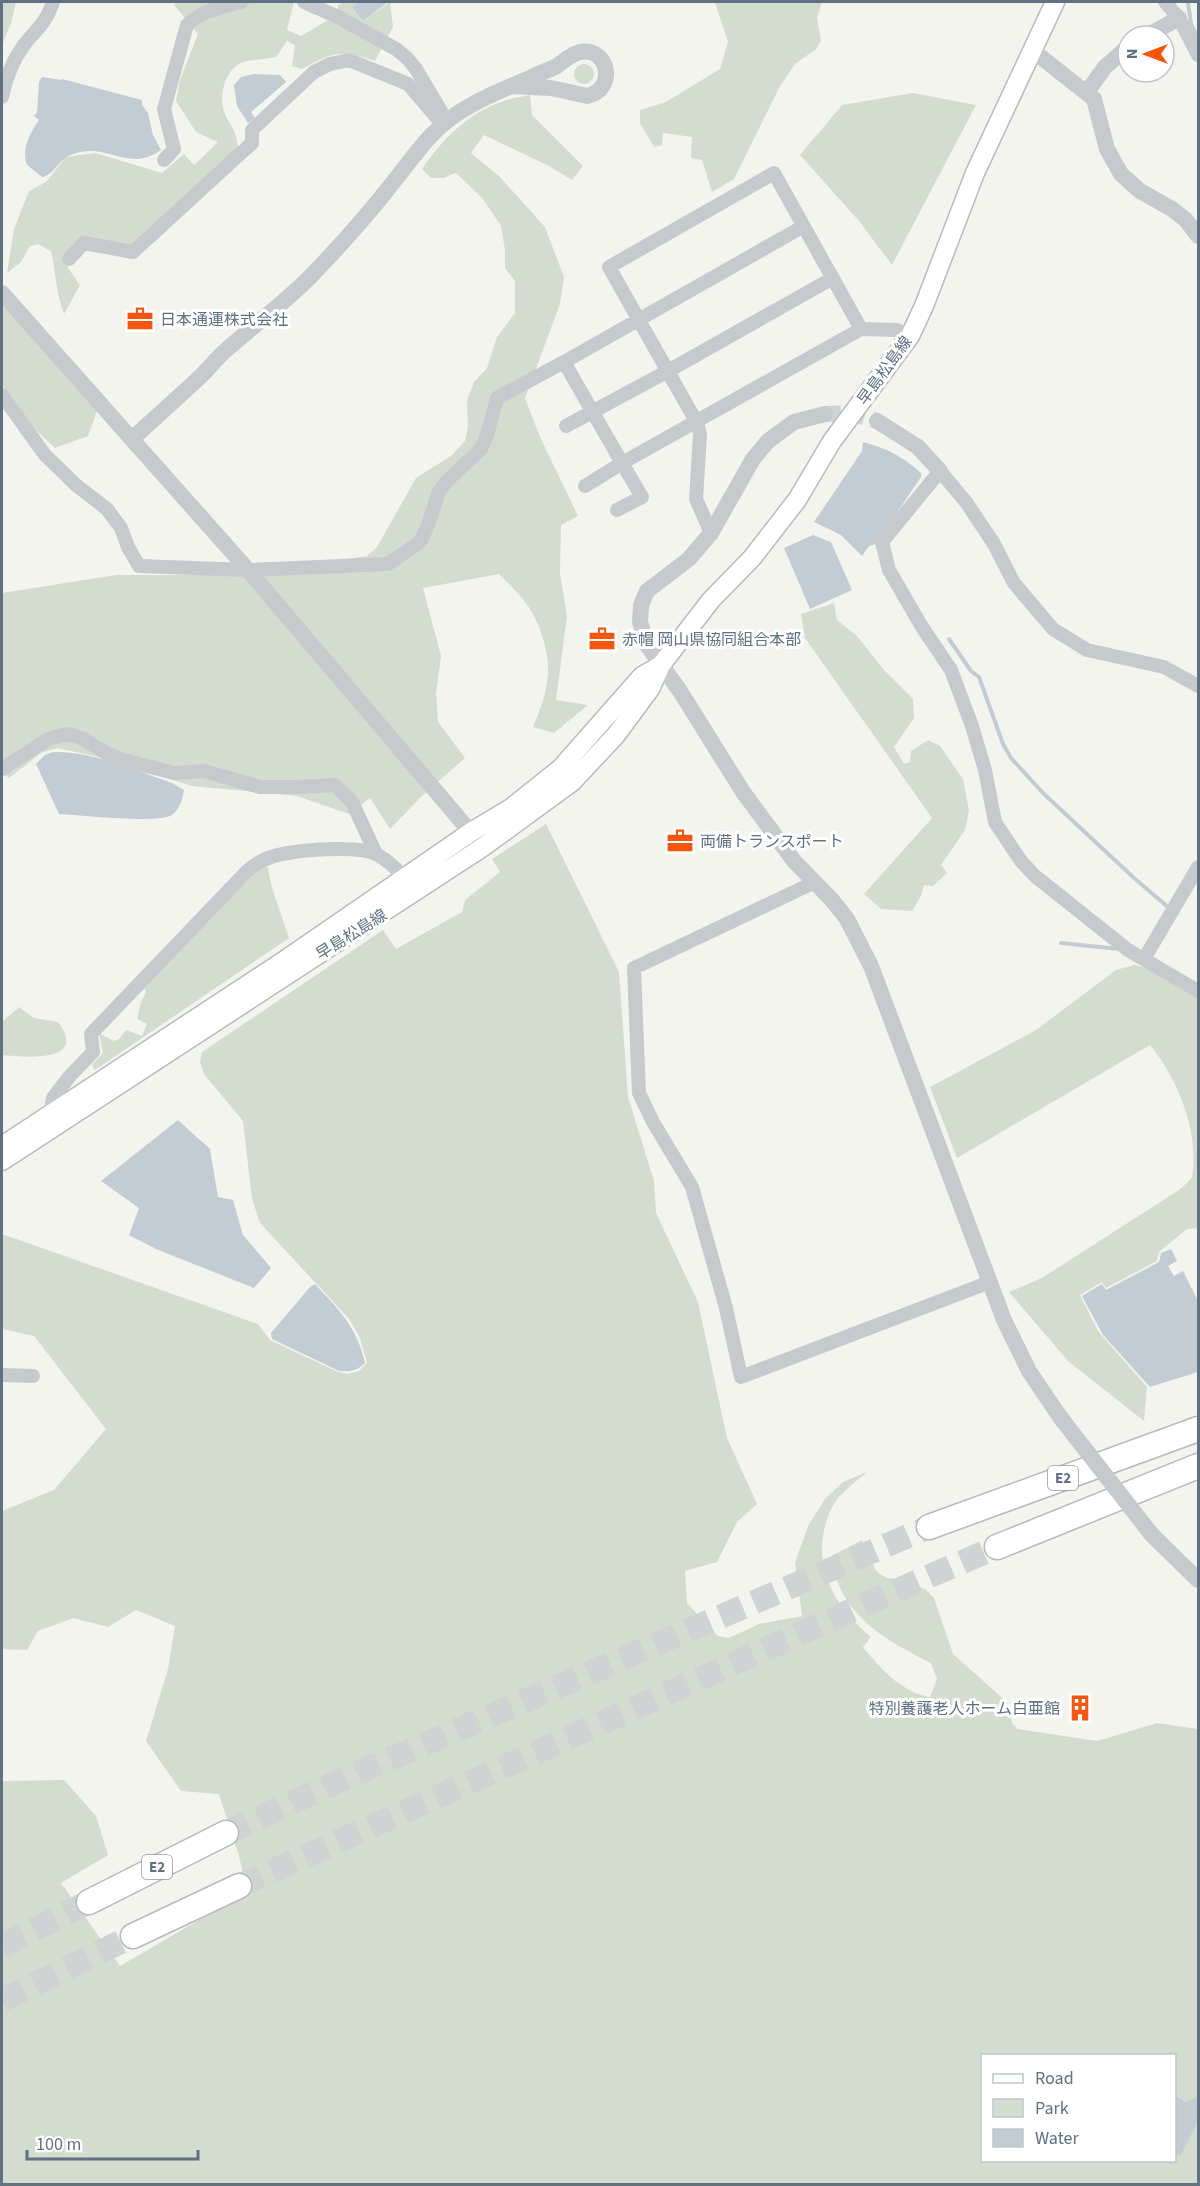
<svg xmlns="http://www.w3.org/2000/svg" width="1200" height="2186" viewBox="0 0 1200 2186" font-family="'Source Sans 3','Noto Sans JP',sans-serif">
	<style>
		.green { fill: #d3dccf; fill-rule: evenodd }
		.water { fill: #c3ccd2 }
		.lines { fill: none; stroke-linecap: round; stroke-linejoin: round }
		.stream { stroke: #c3ccd2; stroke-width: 4 }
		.tertiary-tunnel { stroke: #cfd3d4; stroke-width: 16; stroke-dasharray: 16 8; stroke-linecap: butt }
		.motorway-tunnel { stroke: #cfd3d4; stroke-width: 24; stroke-dasharray: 24 12; stroke-linecap: butt }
		.secondary-casing { stroke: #b7bbc0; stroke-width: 21 }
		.motorway-casing { stroke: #b7b9bc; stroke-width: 27 }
		.minor { stroke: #c7cacd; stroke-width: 14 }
		.tertiary { stroke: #c7cacd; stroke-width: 16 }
		.secondary { stroke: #fff; stroke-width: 18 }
		.motorway { stroke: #fff; stroke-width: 24 }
		.tertiary-bridge { stroke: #c7cacd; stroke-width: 16 }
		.labels { text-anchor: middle; stroke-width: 6; stroke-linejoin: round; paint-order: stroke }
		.shield { fill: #fff; stroke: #909ca8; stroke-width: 1.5 }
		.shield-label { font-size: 15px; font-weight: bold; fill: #607183 }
		.poi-label { font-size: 16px; fill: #607183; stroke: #fff; text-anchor: start }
		.street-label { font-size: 16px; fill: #607183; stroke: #fff }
	</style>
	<rect width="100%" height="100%" fill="#f4f4ef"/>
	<path class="green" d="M2,2h14l-5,21 -9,22z
		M176,2h118l-7,28 14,6 27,-16 24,12 -14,-18v-9l7,-3h14l-7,5 11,14 27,-19 3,25 -18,34c-35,-12 -41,-9 -73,8l-10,-3 3,-21 -8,-4 -11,16c-9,2 -30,3 -37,7 -15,8 -21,35 -14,50 7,15 11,14 13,34l-104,100 -52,-9 -15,12 1,17 12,17 -16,29c-8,-20 -8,-41 -13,-63l-13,-7 -8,2 -9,16 -14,11 7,-44 15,-38 17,-9 20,-25 29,-4 67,20 22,-19 10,11 24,-23 -22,-10 -20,-31 4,-21 18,-46 -24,-29z
		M715,2h107l-5,16 4,23 -5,8 -21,15 -15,22 -46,93 -22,13 -10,-32 -11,-2 1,-21 -29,-4 -1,12 -8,2 -14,-24v-13l26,-8 54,-33 8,-27z
		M574 74a10 10 0 1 1 20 0a10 10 0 1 1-20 0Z
		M913,93l63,12 -84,160 -33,-44 -59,-66 42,-50z
		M530,95l2,20 51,51 -11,14 -23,-14 -65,-31 -13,18 28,23 46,51 19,50 -4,27 -35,94 15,39 38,79 -17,9 -1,48 7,43 -11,84 32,5 -34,28 -21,-6c6,-15 12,-29 14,-45 5,-23 -6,-57 -19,-76 -8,-12 -19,-22 -29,-32l-76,14 18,68 -5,38 2,28 27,36 -44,39 -31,32 -20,-31 -21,16 -52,-18 -105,-10 -93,-29 -42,-9 -16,5 -32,25 -7,-5v-180l114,-18h119l132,-19 10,-9 39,-69 35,-22 14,-15 3,-15 -1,-26 7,-18 13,-14 10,-31 18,-24v-32l-10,-13v-18l-4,-24 -18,-27 -27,-26 -13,5h-12l-9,-9c19,-28 43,-53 76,-66 10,-4 21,-6 32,-8z
		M2,305l95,106 -9,25 -33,12 -32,-30 -21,-34z
		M834,603l3,17 20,16 27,34 29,29 1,19 -20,29 10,17 6,-2 1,-11 17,-11 12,6 23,33 6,32 -4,19 -24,35 6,8 -14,13 -9,-1 -3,11 -9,15 -31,-2 -17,-15 68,-76 -127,-180 -4,-24z
		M546,824l73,148 9,125 26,84 2,32 42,89 29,136 30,66 -20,18 -20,40 -32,9 2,32 31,33 11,2 30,-14 43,-8 -7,-53 13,-37 17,-27 18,-17 24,-10c-9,8 -20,16 -28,25 -8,9 -13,23 -15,34 -9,44 15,79 47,106l-8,10c18,22 38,45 67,50l7,-18 -6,-16c-47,-24 -92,-48 -100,-107l31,-16 13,29 5,5 7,4 11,1 27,10 9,9 19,56 55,49 4,20 6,6 79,12 60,-18 41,6v455h-1196v-403l62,-1 32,36 12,39 -47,28 59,83 127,-74 -8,-36 -20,-62 -38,-3 -35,-50 22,-72 7,-43 -39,-16 -28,17 -35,-9 -35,13 -11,19 -25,-1v-138l52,-21 52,-61 -72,-93 -32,-7v-95l256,90 12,16 68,32 10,2 11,-3 8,-8 -7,-25 -10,-18 -90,-97 -8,-24 -9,-78 -39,-47 -4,-12 2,-10 181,-122 13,19 66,-37 3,-12 35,-28 -8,-13zM982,2056h192v104h-192z
		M267,864l5,24 17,50 -194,132 -3,-5 11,-12 -4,-20 15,8 5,-2 7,-9 16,6 5,-12 -10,-5 4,-17 5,-10 -3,-6 113,-118z
		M1134,965l14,3 50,28v232l-11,1 -28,23 -2,9 -51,27 -4,-6 -22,13 18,36 49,56 -3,34 -76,-60 -59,-69 33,-14 137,-88c4,-4 10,-8 13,-13 8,-44 -15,-100 -42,-132l-193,113 -27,-71 106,-57 80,-60z
		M19,1007l15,11 24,4c31,42 -34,35 -56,33v-33z"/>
	<path class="water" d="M359,2h29l-25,19 -11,-14z
		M254,74l26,1 6,7 -35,30 4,6 -7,5 -11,-17 -3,-21 7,-8z
		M42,77l19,3 1,-1 80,21v5l6,8 5,22 8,15c-31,22 -49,-4 -81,2 -23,4 -24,23 -38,25l-15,-12c-6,-16 3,-32 12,-45l-5,-4 3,-4 2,-30z
		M863,442c24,6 40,15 58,31v4l-45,67 -7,2 -7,10 -21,-21 -27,-13 48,-71z
		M813,535l18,7 21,48 -42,19 -26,-61z
		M53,752c40,-1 81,18 119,31l12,7c-1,9 -5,20 -12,25 -13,9 -93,0 -113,-1l-23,-50 9,-9z
		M178,1120l32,29 8,48 15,3 10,35 28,33 -17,20 -98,-39 -27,-14 10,-27 -38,-27z
		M1171,1249l6,12 -9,5 6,10 9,-5 15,30v71l-48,15 -47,-52 -21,-39 20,-12 4,6 53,-28 2,-9z
		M315,1284c24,26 42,43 50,79 -8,8 -15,9 -26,8l-67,-32 -1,-6 39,-46z
		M1174,2095l11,7 13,-5v24l-17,34 -7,1z"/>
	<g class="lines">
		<path class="stream" d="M1188,2l3,22 7,14
			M949,639l22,32 8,6 24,67 8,14 32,35 91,85 34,29
			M1061,943l58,6"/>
		<path class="tertiary-tunnel" d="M825,414l26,-1 26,8"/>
		<path class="motorway-tunnel" d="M226,1833l122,-56 581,-250
			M239,1886l629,-283 129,-56
			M2,1946l87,-44
			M2,2000l131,-64"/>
		<g class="secondary-casing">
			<path id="secondary" d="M2,1146l280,-184 189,-130 40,-24 50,-40 81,-92 19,-11
				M2,1161l481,-314 89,-65 44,-47 34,-46 11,-24 50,-65 41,-42 45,-58 35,-59 78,-105 14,-30 51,-133 80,-171"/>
		</g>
		<g class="motorway-casing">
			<path id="motorway" d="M929,1527l269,-98
				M997,1547l201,-81
				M89,1902l137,-69
				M133,1936l106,-50"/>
		</g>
		<path class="minor" d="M304,2l32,14 60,33 11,9 9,11 28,47
			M1165,2l14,16 19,37
			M2,97c4,-19 10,-36 22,-52 14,-18 21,-20 29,-43
			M164,160l10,-11 -10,-40 23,-84c13,-14 37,-19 55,-23
			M69,259l15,-16 49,9 119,-109v-13l62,-58 16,-8 19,-4 59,24 35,41
			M564,362l58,101 239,-134 36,1 13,6
			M2,395l43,60 31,30 31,24 14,19 7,19 11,19 109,4 140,-6 32,-22 8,-17 11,-34 8,-10 34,-32 6,-14 10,-37 67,-36 240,-136
			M566,426l102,-55 165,-93
			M585,486l37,-23 20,34 -25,13
			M711,533l-15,-34 4,-65 -3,-11 -88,-156 165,-94 87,156
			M1198,686l-34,-19 -77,-17 -34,-21 -39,-46 -20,-39 -28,-42 -26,-31 -58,71 7,28 33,57 29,43 21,56 13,44 10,52 26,39 14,15 93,74 70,41
			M2,769l46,-30 19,-5 15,4 24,15 17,7 51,13 30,-2 56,16h38l37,-2 17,17 24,52
			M815,882l-181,86 5,125 14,29 39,65 34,121 15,69 249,-95
			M1144,959l54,-92
			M50,1113l3,-15 16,-21 24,-25 -2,-18 156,-163c7,-6 14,-11 24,-14 21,-7 88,-13 107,-2 12,7 23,18 31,29
			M2,1375l31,1"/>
		<path class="tertiary" d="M1147,36l32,-18
			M1032,50l62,49 13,50 14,25 19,17 32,18 14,11 12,16
			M1087,92l18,-25 23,-20
			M2,293l246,277 231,272
			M825,414l-31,8 -26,19 -15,18 -42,74 -22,26 -42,32 -6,14 -1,17 7,23 33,46 63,101 51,69 38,39 15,19 24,47 133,354 25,51 31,46
			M877,421l41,26 22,24
			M133,438c23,-21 47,-42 70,-64 7,-7 14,-16 22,-23 28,-25 58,-47 85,-74 29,-30 56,-60 81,-92 19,-23 36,-50 60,-67 24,-18 54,-29 81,-41 8,-4 17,-7 25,-11 7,-5 14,-12 23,-14 28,-6 38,37 7,44l-36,-8 -40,-2
			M1152,1535l46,45"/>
		<use href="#secondary" class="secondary"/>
		<use href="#motorway" class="motorway"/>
		<path class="tertiary-bridge" d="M1060,1417l92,118"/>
	</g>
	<defs>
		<g id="office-bare" transform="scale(2.07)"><path d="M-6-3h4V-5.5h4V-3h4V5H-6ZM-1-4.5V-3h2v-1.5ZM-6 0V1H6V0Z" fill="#f5550e" stroke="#fff" stroke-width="2.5" paint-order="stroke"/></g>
		<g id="building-bare" transform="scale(2.07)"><path d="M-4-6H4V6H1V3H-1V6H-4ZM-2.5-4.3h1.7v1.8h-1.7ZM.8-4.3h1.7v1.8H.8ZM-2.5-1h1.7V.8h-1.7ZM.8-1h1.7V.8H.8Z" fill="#f5550e" stroke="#fff" stroke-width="2.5" paint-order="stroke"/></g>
	</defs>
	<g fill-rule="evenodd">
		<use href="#office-bare" x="140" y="319"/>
		<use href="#office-bare" x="602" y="639"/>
		<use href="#office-bare" x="680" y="841"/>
		<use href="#building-bare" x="1080" y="1708"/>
	</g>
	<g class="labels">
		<g class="shield">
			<rect x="1048" y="1466" width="30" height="24" rx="4.5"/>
			<rect x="142" y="1855" width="30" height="24" rx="4.5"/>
		</g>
		<g class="shield-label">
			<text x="1063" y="1483">E2</text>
			<text x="157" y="1872">E2</text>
		</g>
		<g class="poi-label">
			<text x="160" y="325">日本通運株式会社</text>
			<text x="622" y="645">赤帽 岡山県協同組合本部</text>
			<text x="700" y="847">両備トランスポート</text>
			<text x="1060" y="1714" text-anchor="end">特別養護老人ホーム白亜館</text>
		</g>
		<g class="street-label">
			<text transform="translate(884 370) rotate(-54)" y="6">早島松島線</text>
			<text transform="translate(351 934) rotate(-32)" y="6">早島松島線</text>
		</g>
	</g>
	<rect width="1200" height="2186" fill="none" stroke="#607183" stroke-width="6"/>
	<rect x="981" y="2054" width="195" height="108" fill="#ffffff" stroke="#bfc6cd" stroke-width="1.5"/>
	<rect x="993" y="2074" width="30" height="9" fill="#ffffff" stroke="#bfc6cd" stroke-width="1.5"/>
	<text x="1035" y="2084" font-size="18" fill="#607183">Road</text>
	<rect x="993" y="2099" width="30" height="18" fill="#d3dccf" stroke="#bfc6cd" stroke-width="1.5"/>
	<text x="1035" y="2114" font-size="18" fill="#607183">Park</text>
	<rect x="993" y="2129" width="30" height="18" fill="#c3ccd2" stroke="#bfc6cd" stroke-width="1.5"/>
	<text x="1035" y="2144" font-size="18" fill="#607183">Water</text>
	<g transform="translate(1146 54) rotate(270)"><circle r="28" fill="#ffffff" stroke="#bfc6cd" stroke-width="1.5"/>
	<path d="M0-4.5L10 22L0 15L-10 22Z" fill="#f5550e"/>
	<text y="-9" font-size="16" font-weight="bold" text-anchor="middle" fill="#607183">N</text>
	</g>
	<path d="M27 2150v9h171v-9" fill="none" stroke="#607183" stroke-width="3"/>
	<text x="36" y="2150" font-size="18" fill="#607183" stroke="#ffffff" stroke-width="4.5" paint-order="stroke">100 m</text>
</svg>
